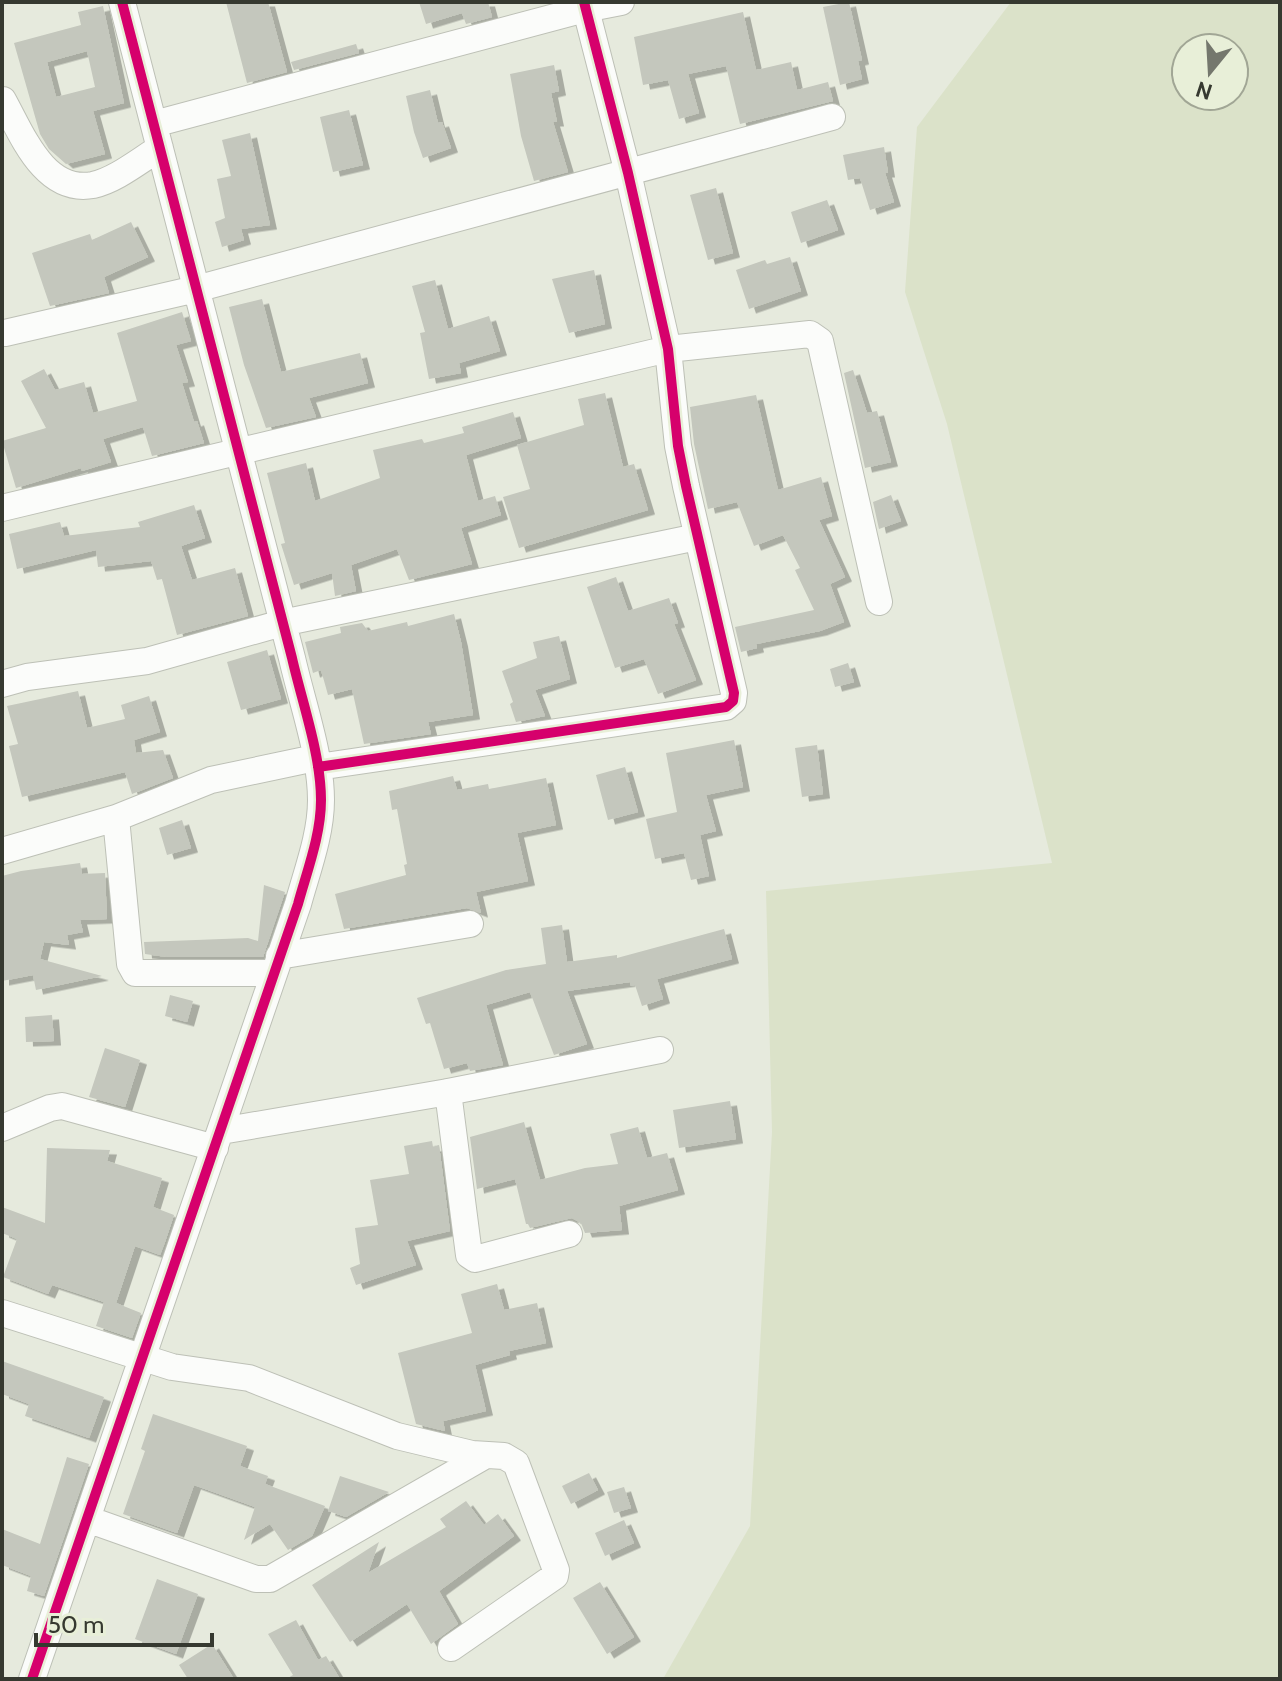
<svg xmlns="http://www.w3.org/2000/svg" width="1282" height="1681" viewBox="0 0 1282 1681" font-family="Cabin,sans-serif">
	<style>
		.green { fill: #dbe2c9; fill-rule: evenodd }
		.building { fill: #c4c7bd; fill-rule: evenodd; filter: url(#shadow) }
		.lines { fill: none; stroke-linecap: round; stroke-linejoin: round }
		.street-casing { stroke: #bdc0b6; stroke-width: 28 }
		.street { stroke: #fbfcfa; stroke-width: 26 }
		.cycleway-casing { stroke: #e8efd8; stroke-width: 15 }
		.cycleway { stroke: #d6006c; stroke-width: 10 }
	</style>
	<defs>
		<filter id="shadow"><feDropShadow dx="7" dy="4.5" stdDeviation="0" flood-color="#0004"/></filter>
	</defs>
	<rect width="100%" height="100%" fill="#e6eadd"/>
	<path class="green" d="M1011,2h269v1677h-617l87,-153 22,-394 -6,-241 286,-28 -105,-439 -42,-132 12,-165zM1186,48h48v48h-48z"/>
	<path class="building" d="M226,2h42l19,70 -40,11z
		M419,2h69l4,15 -26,7 -4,-11 -36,11z
		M849,2l13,58 -4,1 4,18 -22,6 -17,-78z
		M103,6l21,97 -31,8 12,43 -39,10 -17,-15 -9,-15 -26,-91 67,-18 -3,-13zM87,51l8,36 -39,10 -9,-35z
		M743,12l13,58 35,-8 6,28 31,-8 5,19 -93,23 -14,-58 -38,8 11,39 -20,6 -11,-39 -25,5 -9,-48z
		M356,44l3,9 -65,17 -3,-8z
		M554,65l5,26 -8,2 6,29h-4l15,50 -34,9 -13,-45 -11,-62z
		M430,90l8,33 4,-1 9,26 -28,10 -9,-26 -8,-36z
		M349,110l14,55 -30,7 -13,-55z
		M250,133l20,92 -29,4 3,11 -22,7 -7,-25 10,-4 -8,-39 14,-3 -9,-36z
		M884,147l4,26h-3l9,29 -24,8 -10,-32 -12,2 -5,-25z
		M716,188l17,65 -25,7 -18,-65z
		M827,200l11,30 -37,13 -10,-31z
		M131,222l17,35 -44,20 5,16 -59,13 -18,-53 58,-19 2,6z
		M790,257l11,34 -52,18 -13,-39 29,-10 2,4z
		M594,270l11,54 -36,9 -17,-54z
		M435,280l13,49 41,-13 11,35 -41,12 2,10 -32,6 -9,-46 5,-1 -13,-46z
		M262,299l19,73 79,-19 8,30 -59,15 7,19 -50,11 -22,-63 -15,-58z
		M182,312l9,29 -15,4 12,37 -6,1 12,39 3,-1 7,22 -52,13 -9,-29 -40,12 8,23 -29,9 -1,-3 -65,20 -14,-47 44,-13 -25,-47 23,-12 11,21 29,-8 9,31 44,-12 -20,-68z
		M853,370l14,43 10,-2 14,51 -26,6 -21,-95z
		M605,393l18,74 11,-3 14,46 -129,38 -16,-51 27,-8 -13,-44 67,-20 -6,-26z
		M756,395l22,95 43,-13 11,39 -13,4 26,57 -15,7 14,38 -24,9 -64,13 1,4 -16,4 -6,-25 79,-17 -19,-40 5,-2 -17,-33 -29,11 -17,-44 -29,7 -14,-65 -4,-37z
		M513,412l8,26 -55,17 12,46 17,-5 6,19 -40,13 11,36 -63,16 -12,-31 -46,16 5,26 -21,5 -3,-23 -38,12 -13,-41 4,-1 -18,-70 39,-10 9,38 65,-23 -7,-28 49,-11 2,4 40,-10 -2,-6z
		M891,495l10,26 -22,8 -6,-27z
		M194,505l11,33 -24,8 11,34 43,-12 13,48 -71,19 -15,-56 -5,1 -6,-19 -53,6 -2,-17 -79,19 -8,-35 51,-12 4,14 76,-9 -2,-5z
		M616,577l12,34 41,-13 9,25 -4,1 22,56 -38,14 -14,-35 -29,9 -28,-81z
		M454,614l7,28 12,73 -45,7 3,12 -67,10 -12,-55 -24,6 -7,-25 -8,3 -8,-31 36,-9 -1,-6 22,-4 6,8 39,-9 1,4z
		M559,636l11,43 -35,11 10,26 -29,6 -6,-18 3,-2 -11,-31 35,-13 -4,-16z
		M267,650l14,49 -40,11 -14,-48z
		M848,663l6,19 -19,5 -5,-18z
		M78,691l9,37 38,-9 -4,-14 28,-9 11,36 -26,8 2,13 27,-3 10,28 -41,16 -7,-22 -103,25 -13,-51 9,-2 -11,-38z
		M734,740l9,47 -37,8 10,36 -16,4 9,41 -18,4 -7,-27 -29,6 -9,-40 31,-7 -11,-59z
		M817,745l6,49 -21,3 -7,-49z
		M625,767l13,45 -30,8 -12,-45z
		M453,776l4,14 31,-6 1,5 57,-11 10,47 -39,8 11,48 -52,11 5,21 -14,-5 -123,21 -9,-35 71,-19 -2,-10 3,-1 -10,-55 -5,1 -3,-19z
		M182,820l9,28 -24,7 -8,-27z
		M80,863l2,11 23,-1 2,46 -27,1 3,12 -16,3 2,10 -25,-3 -4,17 62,17 -66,14 -3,-15 -31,6v-105l19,-5z
		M264,885l21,7 -22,65h-96l-22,-3 -1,-12 104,-4 10,3z
		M562,925l5,37 50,-7v3l107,-29 8,30 -75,20 6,20 -21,7 -7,-21 -4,1 -1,-4 -63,9 20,53 -33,11 -24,-63 -44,13 17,60 -33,6 -3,-8 -23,6 -14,-46 -4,1 -9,-26 89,-28 40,-6 -5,-36z
		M170,995l23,6 -6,21 -22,-6z
		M52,1015l2,26 -28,1 -1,-25z
		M105,1048l35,12 -15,47 -36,-10z
		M730,1101l6,38 -57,9 -6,-38z
		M524,1122l16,58 45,-12 33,-4 -8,-30 28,-7 9,31 20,-5 11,37 -59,16 3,24 -37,3 -4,-10 -9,-5 -42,10 -2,-4h-2l-11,-45 -38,10 -7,-52z
		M432,1141l1,6 6,-2 11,86 -43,10 9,24 -60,20 -6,-17 10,-4 -5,-36 23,-3 -8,-45 39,-6 -5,-28z
		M47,1148l63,2 -3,11 55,17 -9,29 21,8 -9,27 -5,13 -25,-9 -19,57 25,10 -9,25 -36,-12 8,-24 -52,-17 -4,9 -45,-17 14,-38 -15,-6v-26l43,16z
		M497,1284l7,26 33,-7 9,40 -37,8 1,4 -35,10 11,46 -43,10 2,10 -29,-7 -18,-71 74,-20 -11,-39z
		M2,1361l102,36 -15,41 -64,-22 4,-12 -27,-10z
		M153,1414l94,32 -7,20 28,10 -3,8 60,22 -13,30 -24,14 -18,-26 -26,16 11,-33 -61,-22 -17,48 -54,-19 22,-63 -4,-2z
		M67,1457l22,7 -45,132 -17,-5 4,-15 -29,-11v-36l38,15z
		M589,1473l9,17 -27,14 -9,-18z
		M340,1476l49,16 -43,25 -18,-6z
		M624,1487l7,21 -17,5 -7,-21z
		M466,1501l18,24 14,-11 16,22 -75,55 19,33 -27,20 -24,-40 -57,38 -38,-57 67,-43 -11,31 78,-46 -6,-8z
		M624,1520l10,23 -29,13 -10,-23z
		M157,1579l41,15 -22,60 -41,-15z
		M600,1582l34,55 -27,17 -34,-56z
		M296,1620l22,40 8,-4 14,23h-54l7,-4 -25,-41z
		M212,1644l22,35h-46l-9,-14z"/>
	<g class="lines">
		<g class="street-casing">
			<path id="street" d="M3,100c19,34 41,94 90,85 23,-5 47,-25 67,-37
				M154,124l431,-115 36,-7
				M5,333l191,-44 636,-172
				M2,508l666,-159 142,-15 10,7 59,261
				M2,684l25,-7 120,-16 135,-38 415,-86
				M318,767l408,-60 7,-6 1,-8 -48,-207 -8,-40 -10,-97 -40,-176 -44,-171
				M116,818l14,146 5,9h138
				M2,851l114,-33 95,-38 104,-22
				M279,956l191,-32
				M448,1092l21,163 6,4 94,-25
				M2,1128l48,-20 12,-2 153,42
				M221,1131l227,-39 212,-42
				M2,1313l170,54 77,11 148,58 75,18 32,2 12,7 40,107 -1,6 -104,72
				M87,1519l169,60h14l216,-124
				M32,1679l266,-775c9,-33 23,-69 23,-104 0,-45 -19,-98 -29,-142l-170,-656"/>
		</g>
		<use href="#street" class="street"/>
		<g class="cycleway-casing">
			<path id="cycleway" d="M318,767l408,-60 7,-6 1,-8 -48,-207 -8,-40 -10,-97 -40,-176 -44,-171
				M32,1679l266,-775c9,-33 23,-69 23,-104 0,-45 -19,-98 -29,-142l-170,-656"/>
		</g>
		<use href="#cycleway" class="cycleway"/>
	</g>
	<rect width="1282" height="1681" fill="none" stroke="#363930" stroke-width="8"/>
	<g transform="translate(1210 72) rotate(198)"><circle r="38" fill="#e8efd8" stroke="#a1a695" stroke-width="2"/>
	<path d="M0-6L14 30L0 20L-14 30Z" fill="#74776d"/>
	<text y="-12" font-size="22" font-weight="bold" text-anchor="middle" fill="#363930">N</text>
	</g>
	<path d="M36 1633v12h176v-12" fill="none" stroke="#363930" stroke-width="4"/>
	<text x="48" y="1633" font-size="24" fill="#363930" stroke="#e8efd8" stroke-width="6" paint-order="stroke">50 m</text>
</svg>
